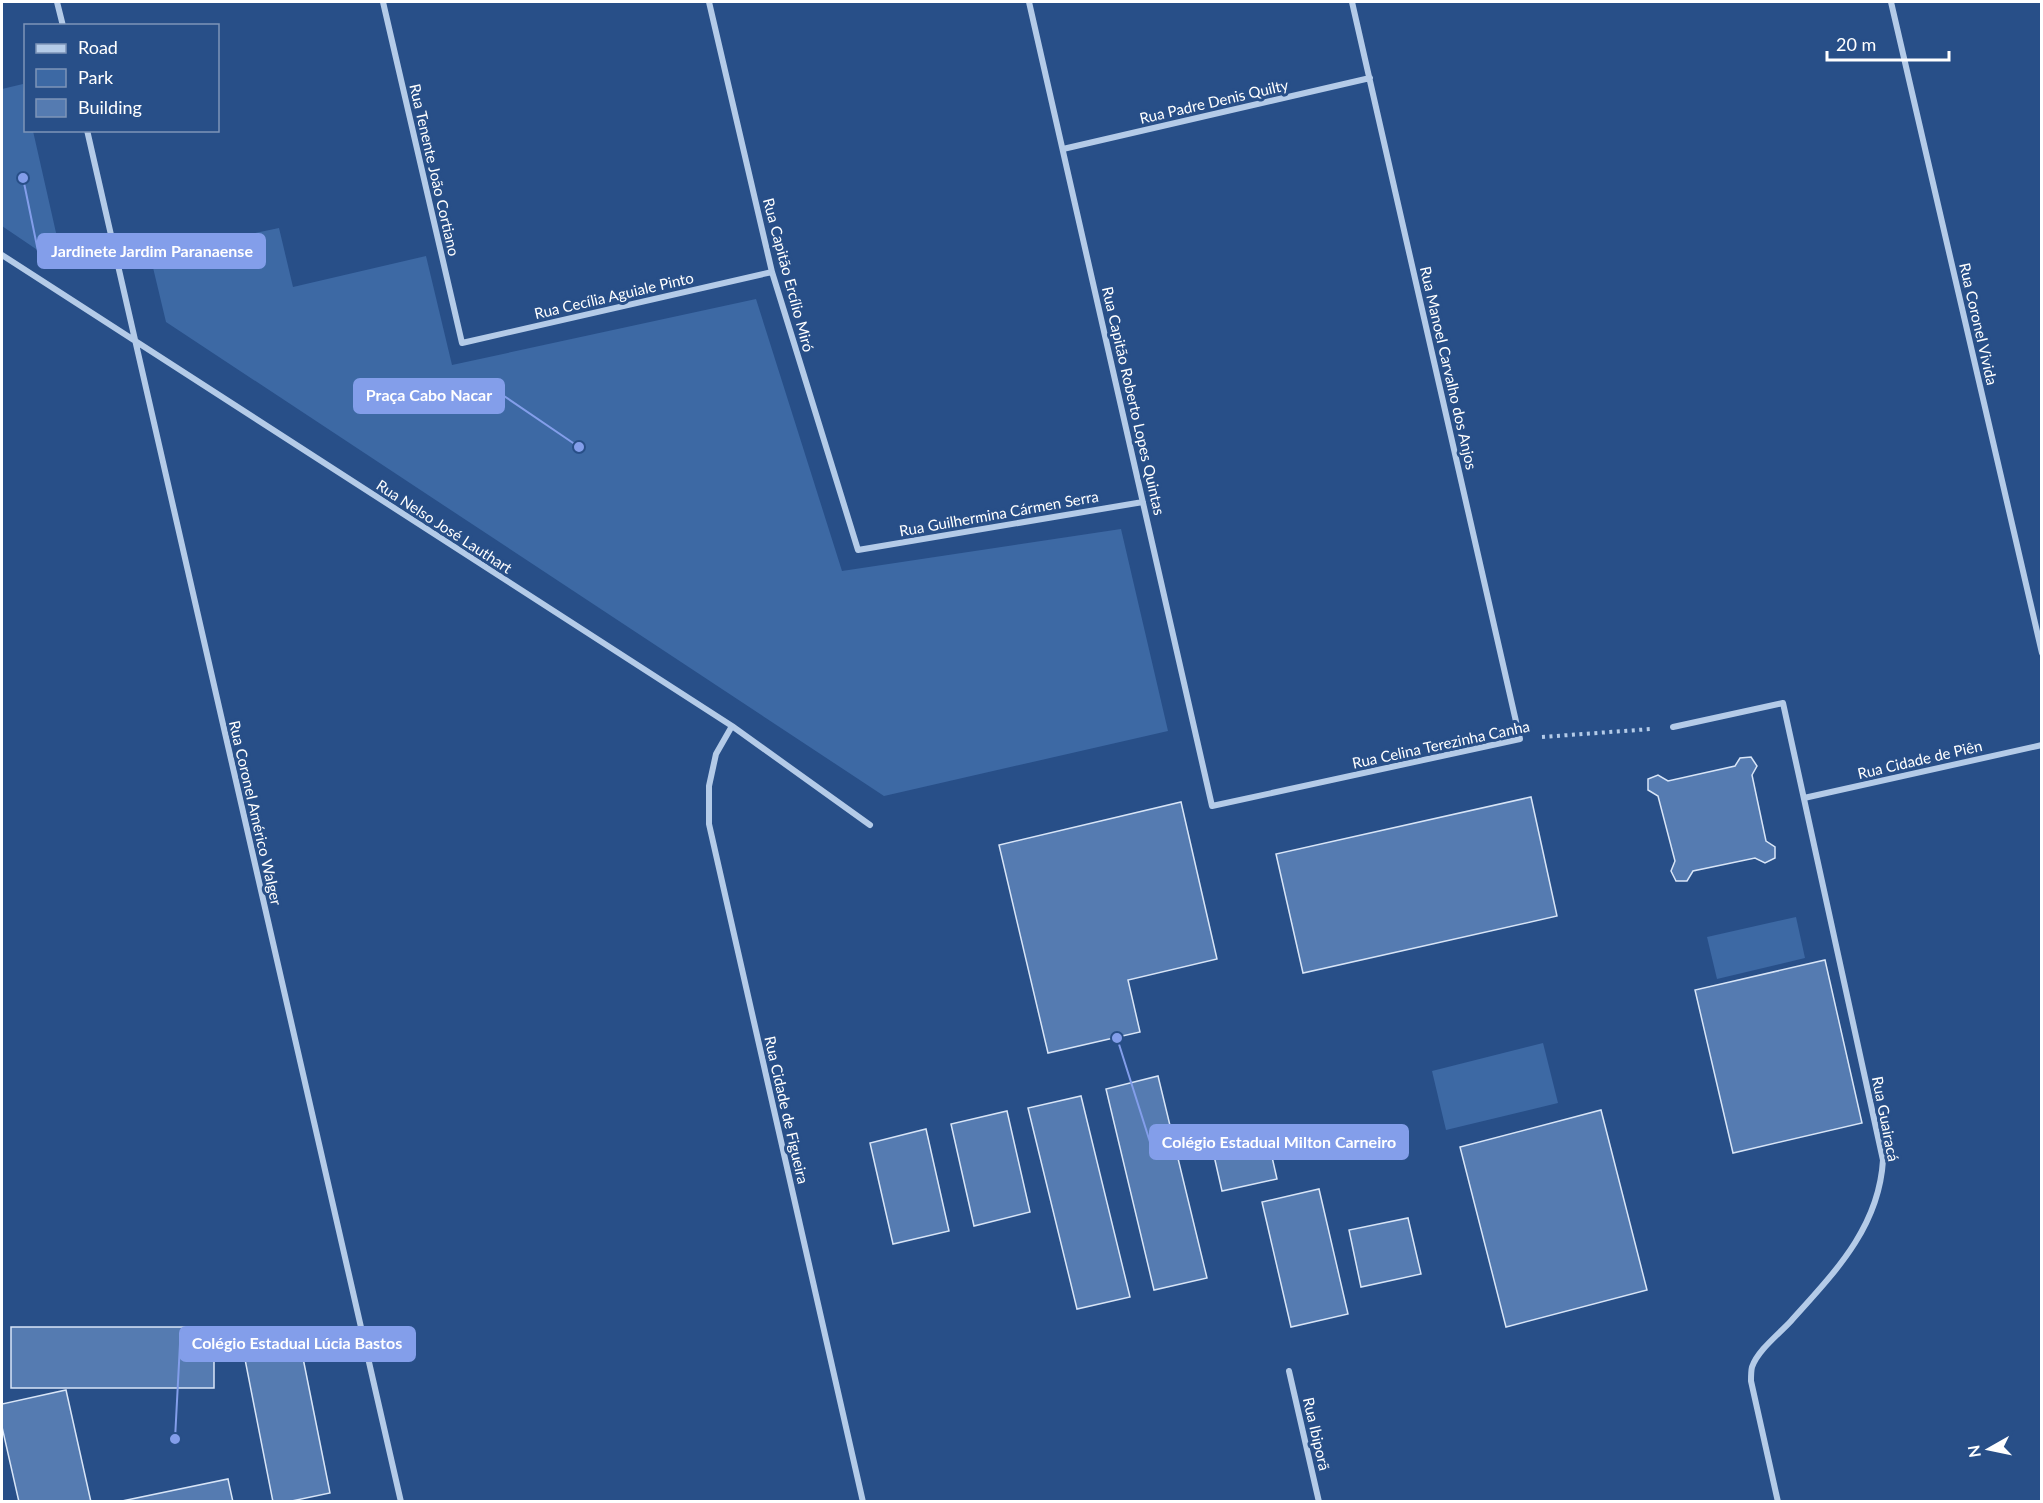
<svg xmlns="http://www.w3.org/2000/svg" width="2043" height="1503" viewBox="0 0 2043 1503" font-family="Lato,sans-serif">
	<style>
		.green { fill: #3d69a4 }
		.building { fill: #557bb1; stroke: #d8e5f7; stroke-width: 1.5 }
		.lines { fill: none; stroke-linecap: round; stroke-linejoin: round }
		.path { stroke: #b4cbe8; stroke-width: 4; stroke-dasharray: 3 4.5; stroke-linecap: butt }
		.street { stroke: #b4cbe8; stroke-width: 6 }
		.labels { text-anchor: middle; stroke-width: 6; stroke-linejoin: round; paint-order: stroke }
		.street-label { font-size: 15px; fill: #fff; stroke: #284f88 }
		.leader { fill: none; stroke: #839eea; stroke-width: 2 }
		.callout-dot { fill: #839eea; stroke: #284f88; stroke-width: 2 }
		.callout { fill: #839eea; stroke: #839eea; stroke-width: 2 }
		.callout-label { font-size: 16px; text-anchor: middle; font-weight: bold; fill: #fff }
	</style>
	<rect width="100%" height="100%" fill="#284f88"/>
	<path class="green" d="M23,84l2,14 1,32 7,1 31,137 -62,-42v-137z
		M279,228l14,59 133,-31 26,109 304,-66 86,272 279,-42 47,202 -284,65 -718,-474 -16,-67z
		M1796,917l9,41 -88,21 -10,-42z
		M1543,1043l15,60 -112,27 -14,-59z"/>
	<path class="building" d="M1751,757l6,9 -5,9 14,66 9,6v11l-10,5 -10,-5 -62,13 -6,10h-11l-5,-10 4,-10 -17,-65 -10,-6v-11l10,-4 10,6 67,-15 5,-8z
		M1531,797l26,119 -254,57 -27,-119z
		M1181,802l36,157 -89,21 12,52 -92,21 -49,-208z
		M1825,960l37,163 -129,30 -38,-163z
		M1158,1076l49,202 -53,12 -48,-201z
		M1081,1096l49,201 -53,12 -49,-201z
		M1601,1110l46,180 -141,37 -46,-180z
		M1007,1111l23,101 -56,14 -23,-102z
		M926,1129l23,102 -56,13 -23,-101z
		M1267,1135l10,44 -55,12 -10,-44z
		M1319,1189l29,125 -57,13 -29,-125z
		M1408,1218l13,56 -60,13 -12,-57z
		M11,1327h203v61h-203z
		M298,1333l32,160 -43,9h-14l-31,-158z
		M66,1390l25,112h-72l-17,-75v-23z
		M228,1479l5,23 -111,-1z"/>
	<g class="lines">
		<path class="path" d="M1542,737l109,-8"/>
		<path class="street" d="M57,2l6,24
			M383,2l79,341 310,-71
			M709,2l63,270 86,278 285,-48
			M1029,2l183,804 308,-67 -168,-737
			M1891,2l151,651
			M87,130l314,1372
			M1063,149l307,-71
			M2,255l730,471 138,99
			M732,726l-16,28 -7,32v38l154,678
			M1673,727l110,-24 100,457c-4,68 -49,113 -92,161 -12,13 -33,29 -39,46 -1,4 -1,10 -1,14l27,121
			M1804,798l238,-53
			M1289,1371l30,131"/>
	</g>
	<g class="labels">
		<g class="street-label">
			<text transform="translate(1214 102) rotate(-13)" y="5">Rua Padre Denis Quilty</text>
			<text transform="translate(434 170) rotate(77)" y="5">Rua Tenente João Cortiano</text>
			<text transform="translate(788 275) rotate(75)" y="5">Rua Capitão Ercílio Miró</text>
			<text transform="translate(614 296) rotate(-13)" y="5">Rua Cecília Aguiale Pinto</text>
			<text transform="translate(1978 324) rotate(77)" y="5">Rua Coronel Vivida</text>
			<text transform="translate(1448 368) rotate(77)" y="5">Rua Manoel Carvalho dos Anjos</text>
			<text transform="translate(1133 401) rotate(77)" y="5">Rua Capitão Roberto Lopes Quintas</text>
			<text transform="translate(999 514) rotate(-10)" y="5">Rua Guilhermina Cármen Serra</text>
			<text transform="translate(444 527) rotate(33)" y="5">Rua Nelso José Lauthart</text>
			<text transform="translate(1441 745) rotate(-12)" y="5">Rua Celina Terezinha Canha</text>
			<text transform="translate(1920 760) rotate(-13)" y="5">Rua Cidade de Piên</text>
			<text transform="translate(255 813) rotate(77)" y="5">Rua Coronel Américo Walger</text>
			<text transform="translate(786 1110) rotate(77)" y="5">Rua Cidade de Figueira</text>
			<text transform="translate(1885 1119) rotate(79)" y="5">Rua Guairacá</text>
			<text transform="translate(1316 1434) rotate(77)" y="5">Rua Ibiporã</text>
		</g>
	</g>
	<path class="leader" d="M23 178L38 251M579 447L504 396M1117 1038L1150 1142M175 1439L180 1344"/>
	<g class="callout-dot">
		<circle cx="23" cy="178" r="6"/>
		<circle cx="579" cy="447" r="6"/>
		<circle cx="1117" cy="1038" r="6"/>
		<circle cx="175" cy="1439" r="6"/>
	</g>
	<g class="callout">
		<rect x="38" y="234" width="227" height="34" rx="6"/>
		<rect x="354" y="379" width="150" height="34" rx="6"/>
		<rect x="1150" y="1125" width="258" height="34" rx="6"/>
		<rect x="180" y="1327" width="235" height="34" rx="6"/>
	</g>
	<g class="callout-label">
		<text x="152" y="257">Jardinete Jardim Paranaense</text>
		<text x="429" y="401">Praça Cabo Nacar</text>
		<text x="1279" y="1148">Colégio Estadual Milton Carneiro</text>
		<text x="297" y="1349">Colégio Estadual Lúcia Bastos</text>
	</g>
	<rect width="2043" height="1503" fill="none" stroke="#ffffff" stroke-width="6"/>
	<rect x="24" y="24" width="195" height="108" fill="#284f88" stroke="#7e95b8" stroke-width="1.5"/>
	<rect x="36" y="44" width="30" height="9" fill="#b4cbe8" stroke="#7e95b8" stroke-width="1.5"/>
	<text x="78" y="54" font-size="18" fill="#ffffff">Road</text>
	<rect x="36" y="69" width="30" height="18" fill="#3d69a4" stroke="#7e95b8" stroke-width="1.5"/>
	<text x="78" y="84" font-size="18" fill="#ffffff">Park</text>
	<rect x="36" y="99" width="30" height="18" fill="#557bb1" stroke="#7e95b8" stroke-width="1.5"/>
	<text x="78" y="114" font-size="18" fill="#ffffff">Building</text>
	<g transform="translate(1989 1449) rotate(261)" stroke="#284f88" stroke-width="4.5" paint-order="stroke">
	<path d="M0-4.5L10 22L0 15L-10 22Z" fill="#ffffff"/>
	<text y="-9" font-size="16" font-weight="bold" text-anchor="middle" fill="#ffffff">N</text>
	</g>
	<path d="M1827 51v9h122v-9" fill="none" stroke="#ffffff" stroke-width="3"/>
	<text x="1836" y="51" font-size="18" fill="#ffffff" stroke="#284f88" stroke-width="4.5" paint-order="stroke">20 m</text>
</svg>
